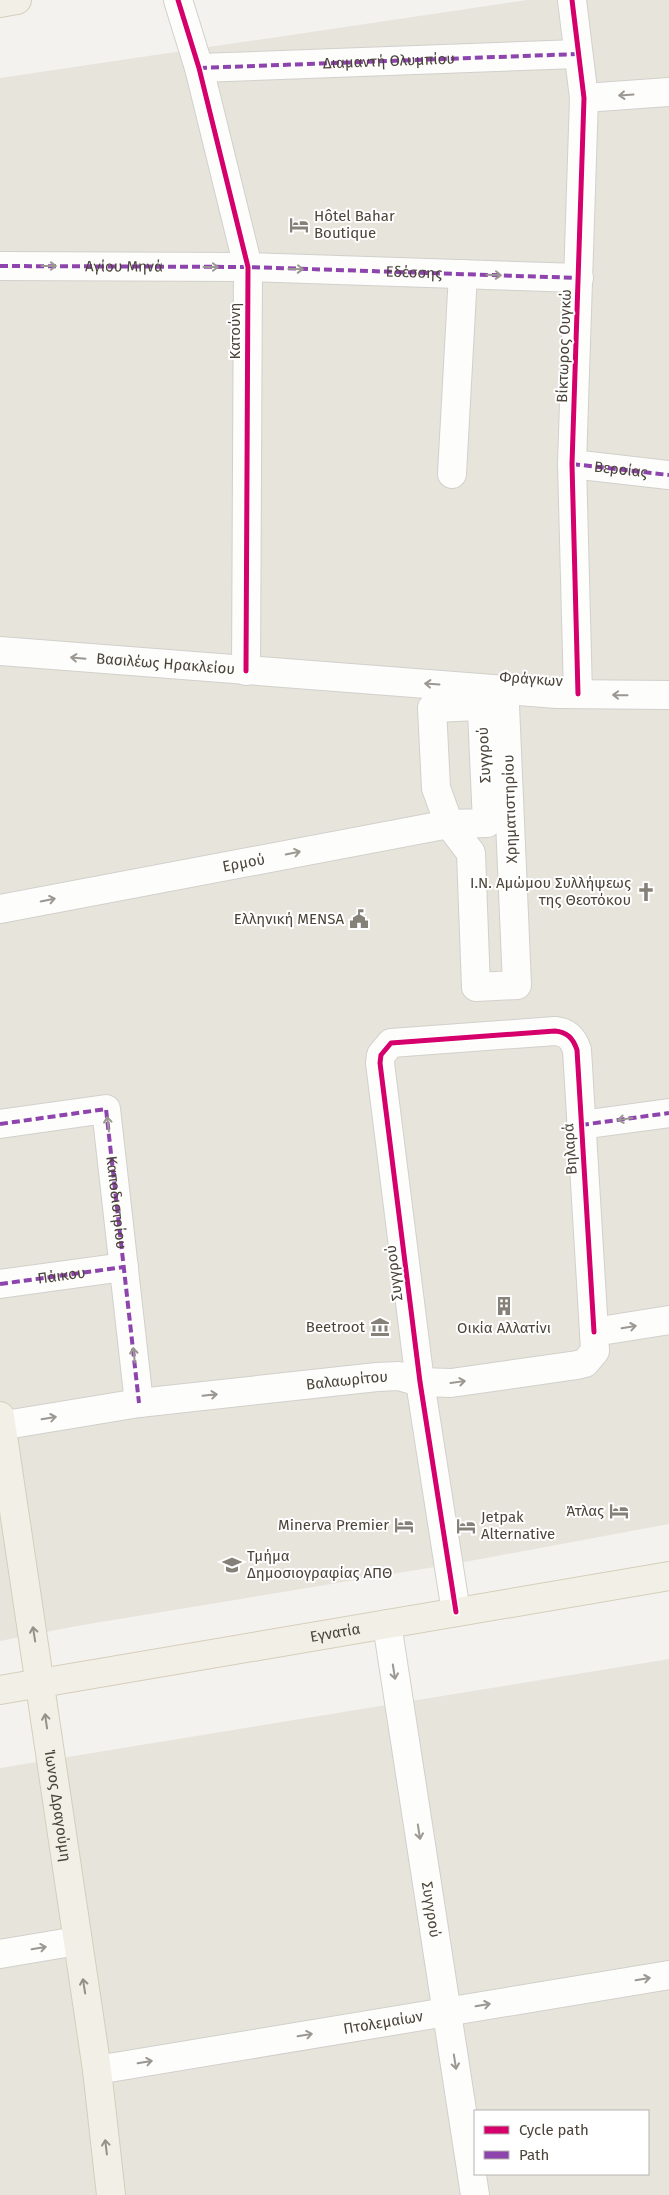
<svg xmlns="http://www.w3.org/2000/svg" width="669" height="2195" viewBox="0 0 669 2195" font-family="'Fira Sans',sans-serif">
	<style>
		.residential { fill: #e7e4dc; fill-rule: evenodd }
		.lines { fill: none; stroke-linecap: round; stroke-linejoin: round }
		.minor-casing { stroke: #d2d0cb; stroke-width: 30 }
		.major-casing { stroke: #d6cebb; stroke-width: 30 }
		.minor { stroke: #fdfdfc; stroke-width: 28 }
		.major { stroke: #f2efe6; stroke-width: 28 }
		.quiet { stroke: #8e44ad; stroke-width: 4; stroke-dasharray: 8 4; stroke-linecap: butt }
		.cycleway-casing { stroke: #fff; stroke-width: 8 }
		.cycleway { stroke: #d6006c; stroke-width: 5 }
		.oneway { stroke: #9b9791 }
		.oneway2 { stroke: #969187 }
		.labels { text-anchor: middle; stroke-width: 4; stroke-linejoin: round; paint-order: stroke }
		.street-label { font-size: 15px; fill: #4b4439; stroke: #fff }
		.poi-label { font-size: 15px; fill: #4b4439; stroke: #fff; text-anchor: end }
	</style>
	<rect width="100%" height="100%" fill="#f4f2ee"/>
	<path class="residential" d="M527,0h142v1524l-210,39 -382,63 -77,15v-1563z
		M669,1659v536h-669v-427zM475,2111h173v63h-173z"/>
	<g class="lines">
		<g class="minor-casing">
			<g id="minor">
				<path d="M178,0l21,68 49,199 -2,404"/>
				<path d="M572,0l12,98 -12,366 6,230"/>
				<path id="s1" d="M199,68l379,-14"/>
				<path d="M584,98l85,-6"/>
				<path id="s2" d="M0,266l248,1 331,11"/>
				<path d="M572,464l97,11"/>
				<path d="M452,474l11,-200"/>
				<path id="s3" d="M0,651l557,43 112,1"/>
				<path d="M505,705l12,280 -41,2 -5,-134 -22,-29 -13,-36 -4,-80z"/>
				<path id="s4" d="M0,909l449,-85 38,-1 -6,-134"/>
				<path d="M0,1124l106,-15 33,294"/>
				<path d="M581,1125l88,-12"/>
				<path id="s5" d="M0,1284l124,-17"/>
				<path id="s6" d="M0,1426l139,-23 238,-26 22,-1 21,6 31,1 126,-18 8,-2 10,-12 -1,-19 75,-12"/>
				<path d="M456,1612l-36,-230 -40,-319 1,-8 10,-12 164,-12c12,1 18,7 22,19l17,282"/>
				<path id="s7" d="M387,1624l88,571"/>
				<path d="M0,1954l77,-13"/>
				<path id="s8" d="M97,2070l572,-95"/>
			</g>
		</g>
		<g class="major-casing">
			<g id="major">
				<path d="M0,3l17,-3"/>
				<path id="s9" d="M0,1416l97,654 14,125"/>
				<path id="s10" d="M0,1690l669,-114"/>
			</g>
		</g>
		<use href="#minor" class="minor"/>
		<use href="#major" class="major"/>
		<g class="quiet">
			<path d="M199,68l379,-14"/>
			<path d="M0,266l248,1 331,11"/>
			<path id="s11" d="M572,464l97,11"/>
			<path id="s12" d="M0,1124l106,-15 33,294"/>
			<path d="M581,1125l88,-12"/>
			<path d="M0,1284l124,-17"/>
		</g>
		<g class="cycleway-casing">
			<path id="cycleway" d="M178,0l21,68 49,199 -2,404
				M572,0l12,98 -12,366 6,230
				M456,1612l-36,-230 -40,-319 1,-8 10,-12 164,-12c12,1 18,7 22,19l17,282"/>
		</g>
		<use href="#cycleway" class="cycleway"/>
	</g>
	<defs><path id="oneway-shaft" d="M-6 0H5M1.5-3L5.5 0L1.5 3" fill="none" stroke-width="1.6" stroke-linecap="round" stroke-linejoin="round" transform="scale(1.25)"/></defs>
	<g class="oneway">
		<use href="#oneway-shaft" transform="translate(626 95) rotate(176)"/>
		<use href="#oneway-shaft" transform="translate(49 266)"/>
		<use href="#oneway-shaft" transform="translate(211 267)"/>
		<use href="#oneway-shaft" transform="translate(296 269) rotate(2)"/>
		<use href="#oneway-shaft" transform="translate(494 275) rotate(2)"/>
		<use href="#oneway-shaft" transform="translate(78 658) rotate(-175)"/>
		<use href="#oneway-shaft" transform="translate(432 684) rotate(-176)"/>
		<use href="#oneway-shaft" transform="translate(620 695) rotate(-179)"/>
		<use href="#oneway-shaft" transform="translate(293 853) rotate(-11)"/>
		<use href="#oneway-shaft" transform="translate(48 900) rotate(-11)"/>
		<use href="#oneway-shaft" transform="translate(625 1119) rotate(172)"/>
		<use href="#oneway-shaft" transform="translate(108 1124) rotate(-97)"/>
		<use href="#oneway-shaft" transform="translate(629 1327) rotate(-9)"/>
		<use href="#oneway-shaft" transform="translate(134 1355) rotate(-96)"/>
		<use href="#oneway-shaft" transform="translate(458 1382) rotate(-8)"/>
		<use href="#oneway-shaft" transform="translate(210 1395) rotate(-6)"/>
		<use href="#oneway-shaft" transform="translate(49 1418) rotate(-9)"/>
		<use href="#oneway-shaft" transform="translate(394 1672) rotate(81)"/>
		<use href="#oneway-shaft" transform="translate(419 1832) rotate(81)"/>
		<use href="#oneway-shaft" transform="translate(39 1948) rotate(-10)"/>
		<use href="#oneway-shaft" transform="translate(643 1979) rotate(-9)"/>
		<use href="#oneway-shaft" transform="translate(483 2005) rotate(-9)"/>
		<use href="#oneway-shaft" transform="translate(305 2035) rotate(-10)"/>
		<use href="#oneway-shaft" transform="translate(145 2062) rotate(-10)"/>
		<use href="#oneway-shaft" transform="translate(455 2062) rotate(81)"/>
	</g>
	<g class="oneway2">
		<use href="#oneway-shaft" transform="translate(34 1634) rotate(-99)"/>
		<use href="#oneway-shaft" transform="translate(46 1721) rotate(-98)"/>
		<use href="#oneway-shaft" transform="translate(84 1986) rotate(-99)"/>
		<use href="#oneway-shaft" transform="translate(106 2147) rotate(-97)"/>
	</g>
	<defs>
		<g id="hotel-bare" transform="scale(1.5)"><path d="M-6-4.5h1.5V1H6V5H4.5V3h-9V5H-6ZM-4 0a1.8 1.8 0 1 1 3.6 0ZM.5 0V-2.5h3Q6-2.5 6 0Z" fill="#868178" stroke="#fff" stroke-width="2.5" paint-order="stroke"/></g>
		<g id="church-bare" transform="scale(1.5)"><path d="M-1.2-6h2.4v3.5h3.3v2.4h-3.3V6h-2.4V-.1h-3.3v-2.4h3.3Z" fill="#868178" stroke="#fff" stroke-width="2.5" paint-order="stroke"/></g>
		<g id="civic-bare" transform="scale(1.5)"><path d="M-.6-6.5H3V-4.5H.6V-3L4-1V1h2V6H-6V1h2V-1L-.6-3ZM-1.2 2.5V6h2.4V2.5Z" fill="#868178" stroke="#fff" stroke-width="2.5" paint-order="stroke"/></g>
		<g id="building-bare" transform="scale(1.5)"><path d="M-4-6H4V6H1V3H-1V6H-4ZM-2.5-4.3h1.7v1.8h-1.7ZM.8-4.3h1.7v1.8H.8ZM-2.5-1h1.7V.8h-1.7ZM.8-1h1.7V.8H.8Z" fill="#868178" stroke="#fff" stroke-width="2.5" paint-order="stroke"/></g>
		<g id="museum-bare" transform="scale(1.5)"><path d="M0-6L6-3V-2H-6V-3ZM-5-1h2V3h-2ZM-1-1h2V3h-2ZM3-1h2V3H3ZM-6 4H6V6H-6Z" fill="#868178" stroke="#fff" stroke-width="2.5" paint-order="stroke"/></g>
		<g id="university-bare" transform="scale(1.5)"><path d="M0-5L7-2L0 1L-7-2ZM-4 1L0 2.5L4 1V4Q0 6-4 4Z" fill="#868178" stroke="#fff" stroke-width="2.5" paint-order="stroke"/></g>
	</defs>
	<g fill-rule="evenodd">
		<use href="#hotel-bare" x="299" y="225"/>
		<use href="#church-bare" x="646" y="892"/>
		<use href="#civic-bare" x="359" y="919"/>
		<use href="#building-bare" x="504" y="1306"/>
		<use href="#museum-bare" x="380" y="1327"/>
		<use href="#hotel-bare" x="619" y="1511"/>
		<use href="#hotel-bare" x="404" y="1525"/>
		<use href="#hotel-bare" x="466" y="1526"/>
		<use href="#university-bare" x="232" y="1565"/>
	</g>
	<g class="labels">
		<g class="street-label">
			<text dy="5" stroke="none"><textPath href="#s1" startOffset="190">Διαμαντή Ολυμπίου</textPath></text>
			<text dy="5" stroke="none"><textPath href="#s2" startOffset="124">Αγίου Μηνά</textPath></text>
			<text dy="5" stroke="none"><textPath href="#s2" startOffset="414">Εδέσσης</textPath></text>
			<text transform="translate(235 331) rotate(-90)" y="5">Κατούνη</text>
			<text transform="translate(564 346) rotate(-88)" y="5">Βίκτωρος Ουγκώ</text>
			<text dy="5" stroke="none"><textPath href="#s11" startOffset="49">Βεροίας</textPath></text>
			<text dy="5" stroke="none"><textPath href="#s3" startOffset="166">Βασιλέως Ηρακλείου</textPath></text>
			<text transform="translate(531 679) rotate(4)" y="5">Φράγκων</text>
			<text transform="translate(484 755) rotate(-93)" y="5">Συγγρού</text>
			<text transform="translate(510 809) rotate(-92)" y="5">Χρηματιστηρίου</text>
			<text dy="5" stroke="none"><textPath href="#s4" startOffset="248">Ερμού</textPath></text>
			<text transform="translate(570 1149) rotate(-94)" y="5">Βηλαρά</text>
			<text dy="5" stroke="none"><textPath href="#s12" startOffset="201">Καποδιστρίου</textPath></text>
			<text transform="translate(394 1273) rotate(-97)" y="5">Συγγρού</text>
			<text dy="5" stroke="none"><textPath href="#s5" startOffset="62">Πάικου</textPath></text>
			<text dy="5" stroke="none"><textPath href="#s6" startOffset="350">Βαλαωρίτου</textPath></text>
			<text dy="5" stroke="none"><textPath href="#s10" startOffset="340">Εγνατία</textPath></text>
			<text dy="5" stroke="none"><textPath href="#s9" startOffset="394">Ίωνος Δραγούμη</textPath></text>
			<text dy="5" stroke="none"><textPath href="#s7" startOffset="289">Συγγρού</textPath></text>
			<text dy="5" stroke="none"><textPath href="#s8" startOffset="290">Πτολεμαίων</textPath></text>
		</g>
		<g class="poi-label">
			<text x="314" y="221" text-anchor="start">Hôtel Bahar<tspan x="314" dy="17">Boutique</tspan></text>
			<text x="631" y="888">I.N. Αμώμου Συλλήψεως<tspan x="631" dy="17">της Θεοτόκου</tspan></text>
			<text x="344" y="924">Ελληνική MENSA</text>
			<text x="365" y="1332">Beetroot</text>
			<text x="504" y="1333" text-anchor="middle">Οικία Αλλατίνι</text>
			<text x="604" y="1516">Άτλας</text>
			<text x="481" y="1522" text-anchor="start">Jetpak<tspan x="481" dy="17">Alternative</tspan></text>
			<text x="389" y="1530">Minerva Premier</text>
			<text x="247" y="1561" text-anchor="start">Τμήμα<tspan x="247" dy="17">Δημοσιογραφίας ΑΠΘ</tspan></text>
		</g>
	</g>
	<rect x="474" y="2110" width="175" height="65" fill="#ffffff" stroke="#b7b4b0"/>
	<rect x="484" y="2126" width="25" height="8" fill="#d6006c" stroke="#b7b4b0"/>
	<text x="519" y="2135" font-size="15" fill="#4b4439">Cycle path</text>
	<rect x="484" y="2151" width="25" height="8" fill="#8e44ad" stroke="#b7b4b0"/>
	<text x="519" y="2160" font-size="15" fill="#4b4439">Path</text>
</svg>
